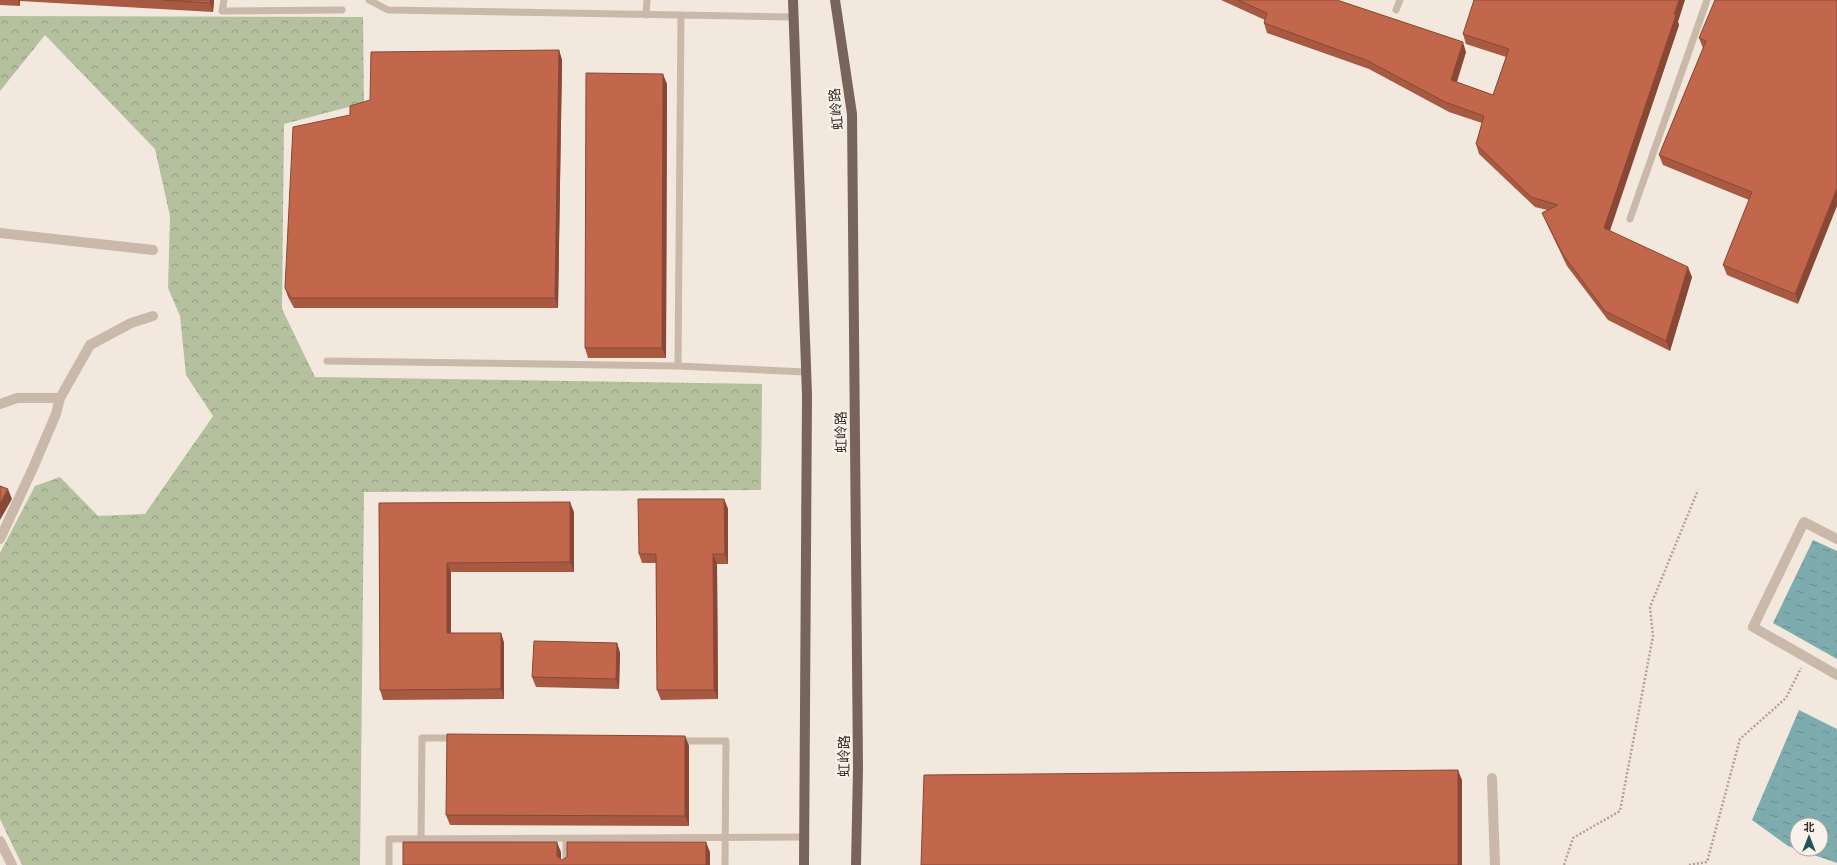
<svg xmlns="http://www.w3.org/2000/svg" width="1837" height="865" viewBox="0 0 1837 865" font-family="'Alegreya Sans','Noto Sans SC',sans-serif">
	<style>
		.forest { fill: url(#forest-crowns) }
		.water { fill: url(#water-ripples); fill-rule: evenodd }
		.lines { fill: none; stroke-linecap: round; stroke-linejoin: round }
		.path { stroke: #b5a294; stroke-width: 2.5; stroke-dasharray: 2 2; stroke-linecap: butt }
		.service { stroke: #cab8aa; stroke-width: 7 }
		.minor { stroke: #cab8aa; stroke-width: 10 }
		.primary { stroke: #78645b; stroke-width: 10 }
		.wall { fill: #a75941 }
		.shaded-wall { fill: #884835 }
		.building { fill: #c2674c; stroke: #884835 }
		.labels { text-anchor: middle; stroke-width: 4; stroke-linejoin: round; paint-order: stroke }
		.street-label { font-size: 14px; fill: #372d29; stroke: #f9f2ea }
	</style>
	<defs>
		<pattern id="forest-crowns" width="20" height="18" patternUnits="userSpaceOnUse"><rect width="20" height="18" fill="#b5c09e"/><path d="M2 6a3 3 0 1 1 6 0M12 15a3 3 0 1 1 6 0" fill="none" stroke="#949c81"/></pattern>
		<pattern id="water-ripples" width="26" height="14" patternUnits="userSpaceOnUse"><rect width="26" height="14" fill="#7eacae"/><path d="M2 4q2-2 4 0t4 0M15 11q2-2 4 0t4 0" fill="none" stroke="#688c8e"/></pattern>
	</defs>
	<rect width="100%" height="100%" fill="#f2e8de"/>
	<path class="forest" d="M0,16l363,1 1,86 -80,21 -2,185 33,68 447,7 -1,106 -397,2 -4,373h-338l-22,-46v-266l35,-67 25,-9 38,39 47,-2 68,-98 -27,-41 -6,-59 -12,-28 2,-72 -15,-67 -110,-114 -45,56z"/>
	<path class="water" d="M1813,540l24,11v108l-64,-36z
		M1799,710l38,19v134l-49,-17 -36,-26zM1797,825h24v24h-24z"/>
	<g class="lines">
		<path class="path" d="M1564,865l9,-27 47,-27 33,-175 -3,-29 48,-117
			M1689,865l18,-3 33,-123 46,-41 15,-30"/>
		<path class="service" d="M224,0l-2,11 120,-1
			M369,0l19,10 405,7
			M1396,10l4,-10
			M646,15l1,-15
			M1630,219l77,-219
			M327,361l351,5 3,-351
			M678,366l128,6
			M678,741h48l-1,124
			M566,838v27
			M421,839l1,-101h34
			M389,865v-26l415,-2"/>
		<path class="minor" d="M0,233l153,17
			M0,404l17,-6h43
			M0,539l33,-71 23,-54 4,-16 30,-53 41,-22 22,-7
			M1837,539l-33,-17 -51,105 84,48
			M1492,778l3,87
			M0,841l12,24"/>
		<path class="primary" d="M793,0l14,395 -3,470
			M835,0l17,114 6,655 -2,96"/>
	</g>
	<path class="wall" d="M0,0h214l-1,12 -193,-11v5l-20,-1z
		M1221,0h116l129,52 -9,30 36,13 13,-38 -40,-13 -3,-10 215,-12 1,3 -69,206 82,46 -22,74 -62,-31 -41,-54 -21,-44 -4,-9 5,-3 -12,-3 -56,-53 -3,-10 6,-21 -33,-11 -80,-43 -102,-36 -3,-10 1,-3z
		M1715,0l83,304 -71,-29 -4,-10 26,-65 -86,-35 -4,-10 44,-107 -4,-10z
		M559,50l3,10 -4,248h-264l-6,-11 -3,-9 65,-173z
		M667,84l-1,274h-78l-3,-10z
		M724,499l4,10v55h-11l1,135 -57,1 -4,-10 -1,-127h-14l-3,-9z
		M379,503l195,9v60h-123v61h50l3,10v56l-121,1 -3,-10z
		M617,643l3,10 -1,36 -83,-2 -4,-10z
		M685,736l4,10v80l-239,-1 -4,-10z"/>
	<path class="shaded-wall" d="M18,0h2v6z
		M210,0h4l-1,12 -3,-9z
		M1679,0h6l-7,22 1,3 -72,213 -3,-10z
		M1463,42l3,10 -12,38 -3,-10z
		M559,50l3,10 -4,248 -3,-10z
		M663,74l4,10 -1,274 -4,-10z
		M1837,188v18l-39,98 -3,-10z
		M1688,267l4,10 -22,74 -4,-10z
		M8,489l4,10 -12,21v-16z
		M724,499l4,10v55l-3,-10z
		M570,502l4,10v60l-4,-10z
		M713,554l4,10 1,135 -4,-9z
		M447,563l4,9v71l-4,-10z
		M501,633l3,10v56l-3,-10z
		M617,643l3,10 -1,36 -3,-10z
		M685,736l4,10v80l-4,-10z
		M1458,770l4,10v85h-4z
		M557,842l4,10v13l-4,-9z
		M706,842l4,10v13h-4z"/>
	<path class="building" d="M163,0h47v3z
		M1238,0h99l126,42 -12,38 42,15 16,-46 -46,-15 11,-34h205l-5,14 2,1 -72,213 84,39 -22,74 -61,-30 -41,-55 -22,-43 16,-8 -27,-8 -55,-53 8,-28 -39,-14 -79,-42 -102,-37 3,-10z
		M1715,0h122v188l-42,106 -72,-29 29,-73 -93,-37 47,-114 -7,-3z
		M559,50l-4,248h-264l-6,-10 8,-161 57,-12v-9l20,-6 1,-48z
		M586,73l77,1 -1,274h-77z
		M0,486l8,3 -8,15z
		M638,499h86l1,55h-12l1,136h-57l-1,-136h-17z
		M570,502v60l-123,1v70h54v56l-121,1 -1,-187z
		M534,641l83,2 -1,36 -84,-2z
		M447,734l238,2v80l-239,-1z
		M1458,770v95h-537l3,-90z
		M403,842h154v14l5,4 5,-3v-15h139v23h-303z"/>
	<g class="labels">
		<g class="street-label">
			<text transform="translate(836 109) rotate(-95)" y="5">虹岭路</text>
			<text transform="translate(841 432) rotate(-91)" y="5">虹岭路</text>
			<text transform="translate(844 756) rotate(-90)" y="5">虹岭路</text>
		</g>
	</g>
	<g transform="translate(1809 837)"><circle r="19" fill="#f9f2ea" stroke="#aba39d"/>
	<path d="M0-3L7 15L0 10L-7 15Z" fill="#205457"/>
	<text y="-6" font-size="11" font-weight="bold" text-anchor="middle" fill="#372d29">北</text>
	</g>
</svg>
